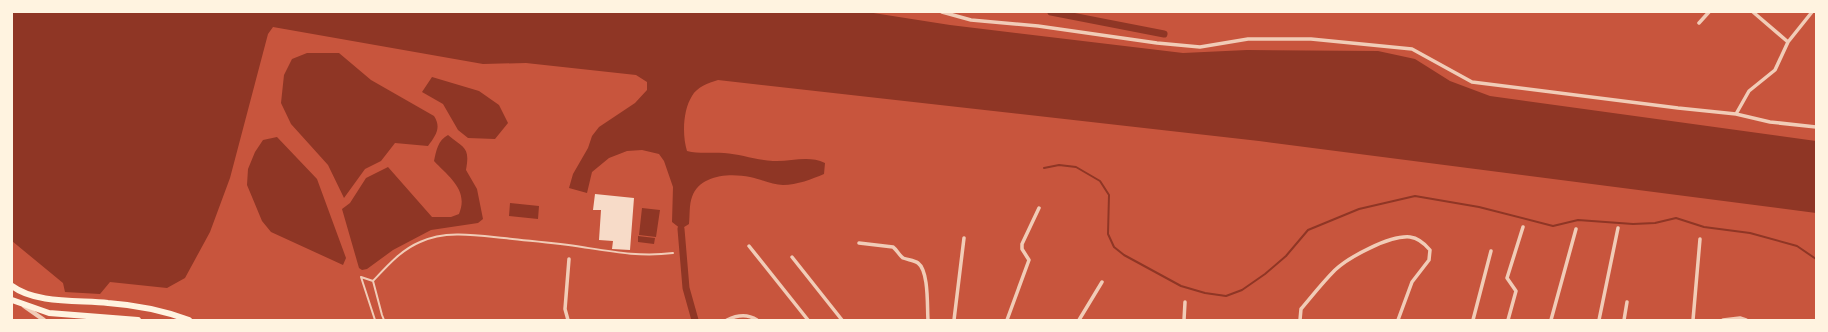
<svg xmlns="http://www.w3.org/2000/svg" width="1828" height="332" viewBox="0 0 1828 332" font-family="Montserrat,sans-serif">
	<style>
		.water { fill: #8f3625 }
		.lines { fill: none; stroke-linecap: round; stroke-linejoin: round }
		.stream { stroke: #8f3625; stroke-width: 2 }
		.canal { stroke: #8f3625; stroke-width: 7 }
		.building { fill: #f7dbc8 }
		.service { stroke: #f1ccb7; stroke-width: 2 }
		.minor { stroke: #f1ccb7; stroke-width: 3.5 }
		.tertiary { stroke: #f1ccb7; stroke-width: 4.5 }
		.trunk { stroke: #fff3e0; stroke-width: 6 }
	</style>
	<rect width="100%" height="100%" fill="#c8553d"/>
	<path class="water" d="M12,12h855l83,13 233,28 64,-3 131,1 37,8 35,22 40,15 326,45v72l-557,-72 -541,-61c-10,3 -21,7 -26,16 -9,14 -10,39 -5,55 12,3 24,1 37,2 16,1 32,7 49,8 18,1 35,-6 52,2l-1,11c-12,5 -27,11 -41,11 -10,0 -23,-6 -33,-8 -19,-4 -50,-3 -58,20 -3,8 -2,18 -3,27l-8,5 -9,-7 1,-35 -9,-26 -5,-7 -17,-4 -15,1 -18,7 -17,14 -5,21 -18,-5 4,-14 15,-26 4,-12 7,-9 36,-24 12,-13v-8l-11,-7 -110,-12 -43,1 -210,-37 -5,7 -38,144 -20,54 -25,46 -18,10 -57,-6 -10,12 -35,-2 -2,-9 -51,-42z
		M307,53h32l32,27 63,36c8,12 1,20 -6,30l-33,-3 -14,18 -16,8 -21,29 -16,-33 -37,-41 -10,-21 3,-28 8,-16z
		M432,77l47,14 20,14 9,18 -13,16 -27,-1 -10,-8 -15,-26 -21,-12z
		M448,135c17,14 22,12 18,35l11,19 6,30 -5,4 -47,7 -38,20 -26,19 -5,1 -3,-2 -17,-59 8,-6 16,-25 22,-11 44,50h19l8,-3c10,-24 -10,-37 -25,-53 2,-10 4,-21 14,-26z
		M277,137l40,42 29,79 -3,7 -72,-33 -9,-11 -15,-36 1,-16 7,-17 8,-12z
		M510,203l29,3 -1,13 -29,-3z
		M642,208l18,2 -4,27 -17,-2z
		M638,236l17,2 -1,6 -16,-2z"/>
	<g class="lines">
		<path class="stream" d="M1044,168l15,-3 17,2 24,14 9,14 -1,39 6,13 10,8 57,31 24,7 21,3 16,-6 23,-16 21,-18 22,-26 51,-21 56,-13 64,11 74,19 25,-6 55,4 22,-1 21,-5 28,9 46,6 47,13 19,13"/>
		<path class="canal" d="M1051,12l113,22
			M681,229l5,59 9,32"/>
	</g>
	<path class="building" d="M595,194l39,4 -4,52 -18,-1 1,-8 -14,-1 2,-30h-8z"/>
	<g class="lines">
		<path class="service" d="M361,277l12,4c14,-15 28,-31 47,-39 25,-12 56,-7 84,-4 26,3 52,5 78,9 32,5 59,10 91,6
			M361,277l14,43
			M373,281l9,34 2,5"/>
		<path class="minor" d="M942,12l29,8 67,6 119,17 43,4 48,-8h63l101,10 60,33 206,26 58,6 34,8 46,5
			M1699,23l10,-11
			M1788,42l24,-30
			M1736,114l13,-23 26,-21 13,-28 -35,-30
			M859,243l34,4c4,3 6,8 10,11 5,2 11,2 15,5 11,8 9,44 10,57
			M749,246l59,74
			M792,257l50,63
			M568,320l-3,-11 4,-50
			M727,320c10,-5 21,-6 30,0
			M954,320l10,-82
			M1007,320l22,-60 -7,-11v-5l17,-36
			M1079,320l23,-38
			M1184,320l1,-18
			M1300,320l1,-11c11,-13 22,-27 34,-39 14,-13 55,-35 75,-33 8,1 15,7 20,13l-1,10 -17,22 -14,38
			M1473,320l18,-69
			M1508,320l8,-29 -9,-13 16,-51
			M1551,320l25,-91
			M1599,320l19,-92
			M1624,320l3,-18
			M1693,320l7,-81
			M1723,320l17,-2 6,2"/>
		<path class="tertiary" d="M24,306l20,14"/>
		<path class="trunk" d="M12,286c24,18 67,14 96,17 28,2 54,7 81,17
			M12,300l37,13 89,7"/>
	</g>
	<rect width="1828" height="332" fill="none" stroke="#fff3e0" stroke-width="26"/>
</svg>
